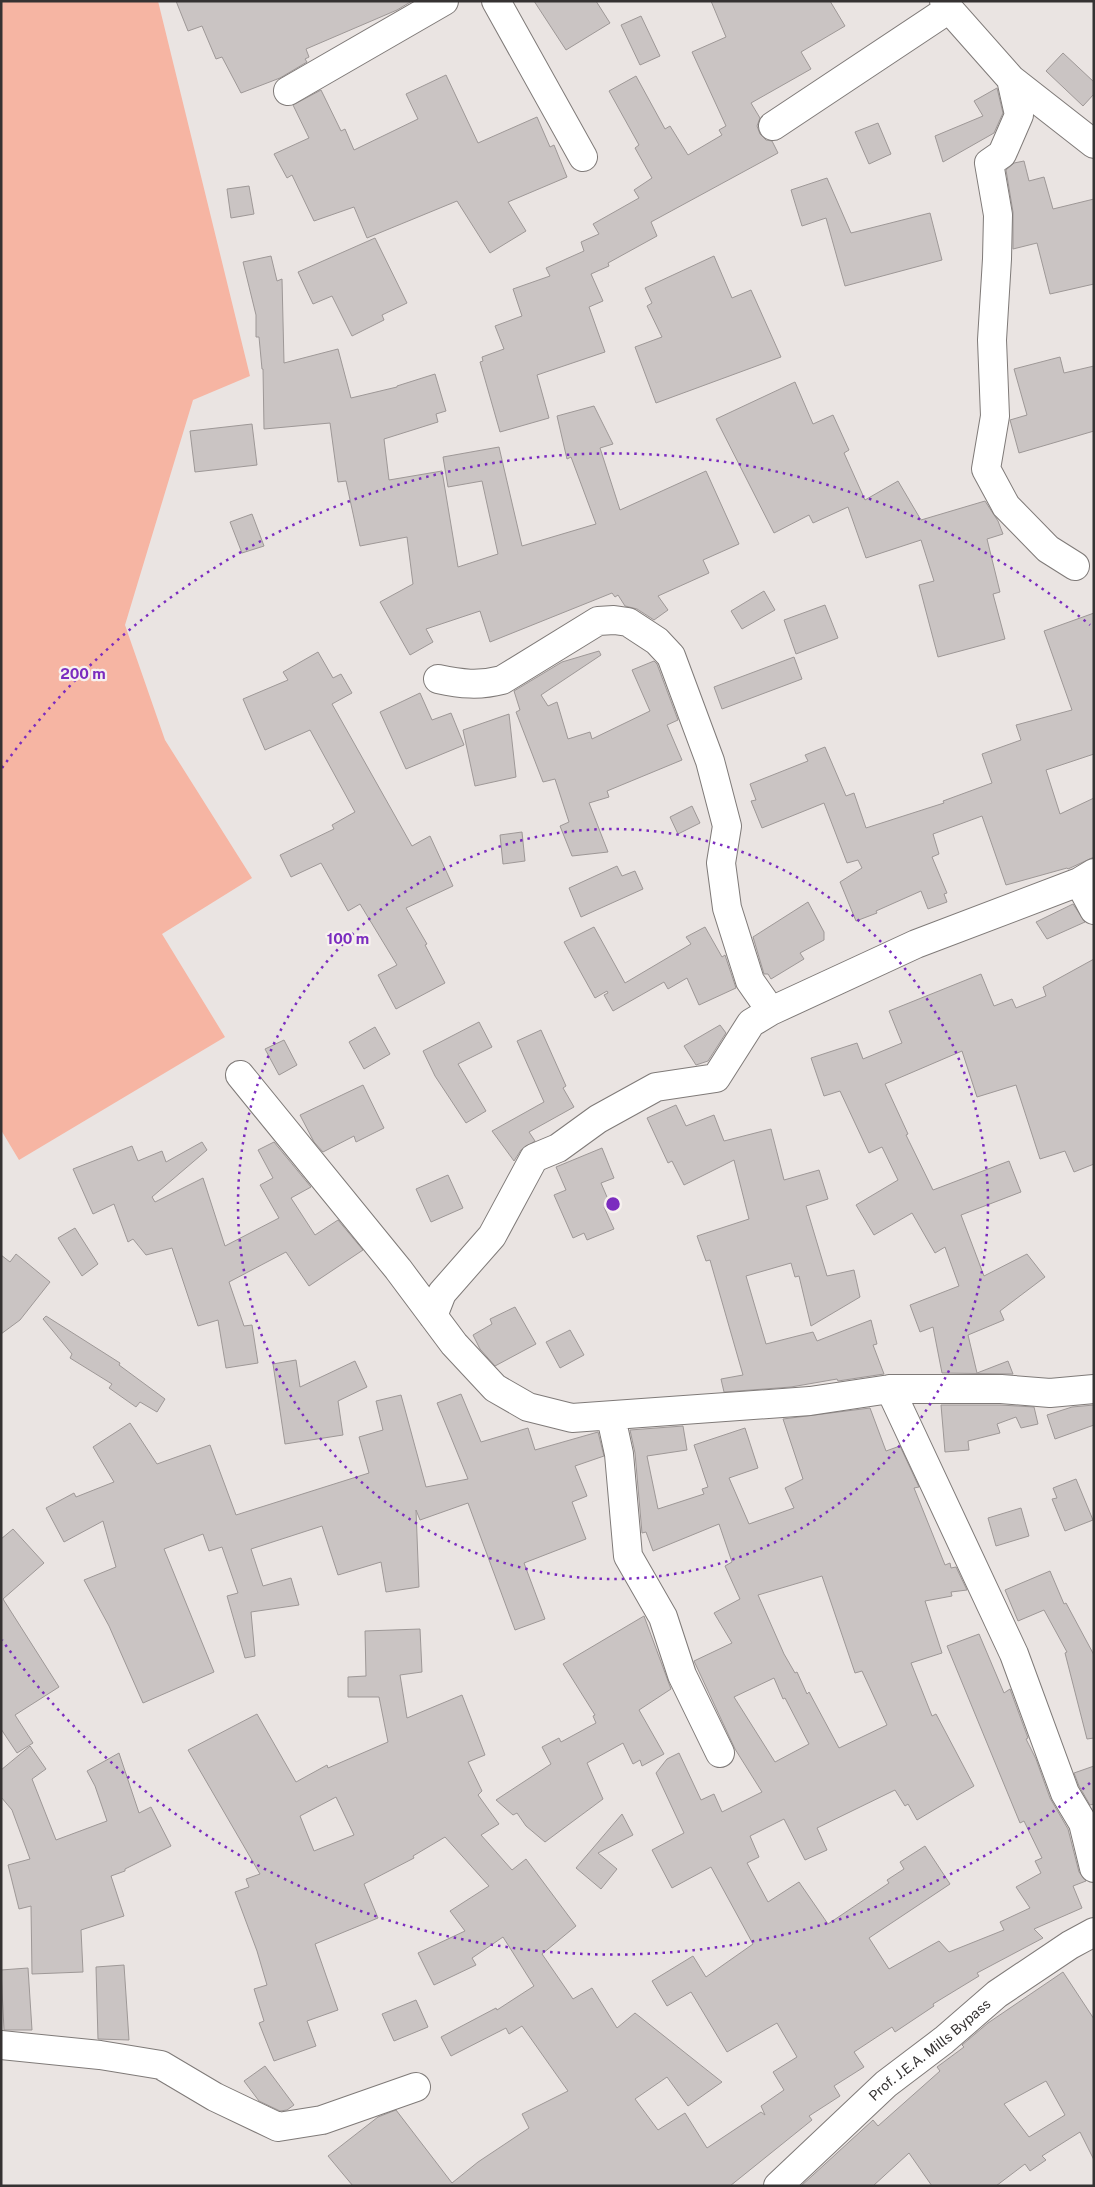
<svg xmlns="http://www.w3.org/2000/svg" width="1095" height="2187" viewBox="0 0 1095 2187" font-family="'Public Sans',sans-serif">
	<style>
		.green { fill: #f6b5a3 }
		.building { fill: #cac4c3; stroke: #9e9897; fill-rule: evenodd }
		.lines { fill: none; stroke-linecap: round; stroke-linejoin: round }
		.minor-casing { stroke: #7f7a78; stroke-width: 30 }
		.tertiary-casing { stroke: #7f7a78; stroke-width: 30 }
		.minor { stroke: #fff; stroke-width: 28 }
		.tertiary { stroke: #fff; stroke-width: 28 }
		.ring { fill: none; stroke: #7b2cbf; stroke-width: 2.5; stroke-dasharray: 2.5 5 }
		.labels { text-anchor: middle; stroke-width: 4.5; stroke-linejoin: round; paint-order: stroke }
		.street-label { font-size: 14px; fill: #353232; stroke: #f7f1ef }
		.centre { fill: #7b2cbf; stroke: #f7f1ef; stroke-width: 2.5 }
		.ring-label { font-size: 15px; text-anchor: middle; font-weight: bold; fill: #7b2cbf; stroke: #f7f1ef; stroke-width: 4.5; stroke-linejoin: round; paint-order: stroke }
	</style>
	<rect width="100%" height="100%" fill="#eae4e2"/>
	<path class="green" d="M1,1h157l92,375 -57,24 -68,225 40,115 87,138 -90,56 63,103 -206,123 -18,-30z"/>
	<path class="building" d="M176,1h236l-15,9 -91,39 3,8 -4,2 2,3 -27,16 -39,15 -19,-36 -6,2 -14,-33 -14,5z
		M534,1h62l14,22 -44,27z
		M711,1h119l15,25 -44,26 10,17 -60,34 9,15 -3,8 3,8 6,6 6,1 6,12 -127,69 6,14 -49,27 1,3 -18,8 12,27 -14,6 16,45 -68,23 12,43 -49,14 -20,-70 3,-1 -1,-4 22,-8 -9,-23 27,-10 -9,-27 37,-13 -4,-8 38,-17 -3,-9 18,-8 -6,-10 46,-26 -5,-8 18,-12 -17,-30 4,-3 -30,-54 27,-15 29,53 5,-3 18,29 34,-20 -3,-5 7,-4 -34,-74 34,-15z
		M641,16l19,40 -20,9 -19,-40z
		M1063,53l31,29v12l-11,12 -37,-35z
		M446,75l32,68 59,-26 13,30 4,-2 13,32 -59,25 18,29 -36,22 -33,-52 -90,37 -13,-31 -40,14 -22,-46 -5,3 -13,-24 35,-16 -16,-33 28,-15 20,41 4,-2 9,21 64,-31 -12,-25z
		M997,88l6,25 -9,20 -51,29 -8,-26 48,-20 -9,-15z
		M878,123l13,31 -22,10 -14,-32z
		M1024,161l5,20 15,-4 9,32 41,-10v85l-44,10 -13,-51 -24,6v-37l-7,-42 8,-7z
		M827,178l24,55 79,-20 12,47 -97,26 -19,-68 -24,8 -11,-36z
		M249,186l5,28 -23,4 -4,-29z
		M375,238l32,65 -25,12 2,5 -32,16 -20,-40 -19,8 -15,-32z
		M271,256l6,25 5,-2 2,84 54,-14 13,49 46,-11v-1l38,-12 11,37 -10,3 2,8 -54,17 5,41 53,-9 16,96 40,-13 -16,-73 -34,6 -5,-30 56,-10 23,99 74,-22 -25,-67 -4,2 -10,-43 37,-10 19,38 -13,4 20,62 86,-39 33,73 -36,16 6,13 -51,23 10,14 -14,10 -17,-11 -12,-3 -7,-11 -3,2 -3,-4 -122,49 -10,-31 -54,18 7,13 -23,13 -30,-53 33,-18 -6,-47 -47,9 -14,-65 -8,1 -8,-59 -66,6 -1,-60h-1l-3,-32h-3v-22l-13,-53z
		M714,256l18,42 19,-8 30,67 -125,46 -21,-56 27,-10 -15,-31 5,-3 -7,-15z
		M1060,357l4,16 30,-7v65l-75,22 -9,-33 17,-5 -13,-46z
		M795,382l18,42 20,-9 16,35 -5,3 21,47 33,-19 23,39 64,-19 13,20 5,13 -16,5 13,53 -7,2 12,45 -67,18 -19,-72 15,-4 -13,-41 -55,18 -18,-51 -35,16 -4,-8 -35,18 -58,-114z
		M252,424l5,41 -62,7 -5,-41z
		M252,514l12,32 -22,7 -12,-31z
		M764,591l11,19 -33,19 -11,-18z
		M825,605l13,33 -42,16 -12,-34z
		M1094,613v141l-48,16 14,44 34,-16v59l-26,12 -1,-1 -61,17 -24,-69 -49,18 6,20 -7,3 15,36 -3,1 3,8 -19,7 -7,-18 -45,20 1,2 -21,8 -16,-39 22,-14 -4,-8 -11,3 -23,-60 -62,25 -11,-27 5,-1 -6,-16 58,-23 -3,-6 20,-8 21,49 8,-3 12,35 78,-25 -1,-2 49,-18 -10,-29 39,-14 -5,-15 56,-15 -28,-79z
		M599,651l2,4 -60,40 7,11 9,-4 11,37 22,-7 2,7 58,-28 -18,-41 22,-9 3,3 21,56 -11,5 15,35 -75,31 2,6 -20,6 19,49 -36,4 -12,-30 9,-4 -14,-43 -12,3 -27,-70 4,-2 -6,-19 48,-29z
		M318,652l15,26 8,-4 11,19 -20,11 80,142 18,-10 23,50 -47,22 21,36 -2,1 20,38 -49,26 -18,-34 19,-10 -37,-61 -12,7 -27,-48 -30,14 -11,-22 54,-26 -2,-4 23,-13 -45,-82 -45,20 -22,-51 45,-19 -5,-8z
		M794,657l8,22 -80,30 -8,-22z
		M420,693l12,27 19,-7 13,32 -58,24 -26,-57z
		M509,714l7,63 -41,9 -12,-56z
		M692,806l8,17 -22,11 -8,-17z
		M522,832l3,29 -22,3 -3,-29z
		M617,866l5,10 13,-5 8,18 -62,28 -12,-29z
		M808,902l16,30v8l-24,13 4,6 -33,20 -3,-5h-4l-11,-37z
		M1073,904l12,18 -38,17 -11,-17z
		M594,927l31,56 66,-39 -5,-7 19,-10 17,30 3,-2 11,33 -37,17 -12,-27 -19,11 -4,-7 -51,29 -9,-16 4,-2 -1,-2 -12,7 -31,-56z
		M1094,959v205l-20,8 -9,-21 -25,8 -24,-74 -39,12 -15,-46 -77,33 23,50 -2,1 27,55 76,-29 12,31 -60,23 23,61 43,-22 18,23 -45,34 4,9 -36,15 9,38 31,-12 5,13 -71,-1 -9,-46 -13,5 -10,-27 49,-19 -14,-39 -10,6 -23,-40 -38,22 -18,-30 42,-25 -16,-33 -13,6 -29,-62 -16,5 -13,-38 46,-15 6,16 39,-16 -13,-32 92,-37 13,32 18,-7 4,9 30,-12 -3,-9z
		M479,1022l13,25 -34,17 28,47 -20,12 -31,-47 -12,-25z
		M720,1025l6,8 -18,28 -12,4 -12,-19z
		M375,1027l15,27 -26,15 -15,-27z
		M541,1030l25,56 -3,2 11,19 -45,25 6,9 -14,9 -7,11 -22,-30 52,-29 -27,-61z
		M284,1040l13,25 -18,10 -14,-26z
		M363,1085l21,43 -28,14 -2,-6 -31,16 -9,-10 -14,-27z
		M676,1105l10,21 28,-11 10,26 47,-12 13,51 35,-10 9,29 -22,7 21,70 27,-6 6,27 -49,29 -12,-50 -4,1 -4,-14 -45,13 20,68 47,-12 4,9 54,-21 6,24 -4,1 11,29 -46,7 -1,-2 -46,8 -67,5 -3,-13 22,-4 -33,-115 -4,1 -9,-25 52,-17 -15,-59 -50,25 -12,-24 -4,2 -21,-45z
		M202,1142l5,8 -55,47 3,5 48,-24 22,68 54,-28 -19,-33 13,-7 -15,-28 16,-8 37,45 -20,11 24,37 23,-15 25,30 -54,36 -23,-34 -57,30 15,44 8,-1 6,38 -32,5 -8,-48 -20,6 -26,-78 -26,7 -13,-16 -5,3 -14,-38 -21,10 -20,-45 59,-23 6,15 24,-10 4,11z
		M602,1148l12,30 -13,5 9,21 -6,3 10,22 -27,11 -3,-7 -11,5 -19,-43 12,-5 -10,-23z
		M448,1175l15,33 -32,14 -15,-33z
		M75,1228l23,36 -16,12 -24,-38z
		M16,1254l34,28 -30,38 -19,14v-79l9,7z
		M515,1307l21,37 -41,22 -15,-17 -7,-14 19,-11 -2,-5z
		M46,1316l74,47 -1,2 46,34 -8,13 -17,-10 -4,5 -27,-19 3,-4 -42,-26 2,-4 -29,-35z
		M570,1330l14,25 -24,13 -14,-26z
		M296,1360l4,27 55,-26 12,26 -29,14 5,34 -58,9 -12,-80z
		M461,1394l20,48 47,-14 7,22 63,-18 6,24 -29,10 12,30 -15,6 14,37 -62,24 21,56 -30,11 -47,-127 -48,17 -4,-10 3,77 -33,5 -5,-30 -43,13 -16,-49 -71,23 12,37 28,-8 8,27 -48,7 4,44 -10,2 -18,-62 11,-3 -16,-46 -13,4 -6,-17 -39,15 50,123 -71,31 -34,-77 -25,-46 32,-13 -13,-46 -39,21 -18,-34 28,-15 2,4 38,-15 -21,-35 37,-24 27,41 53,-19 26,70 133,-42 -10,-36 24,-7 -7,-29 25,-6 25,92 42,-8 -31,-76z
		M941,1405h59l34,2 4,17 -17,4 -5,-11 -19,7 3,9 -32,8 1,9 -24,2z
		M1094,1405v20l-39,14 -8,-24 25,-8z
		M870,1408l16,43 14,-5 19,41 -5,1 31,77 5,-2 1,5 5,-1 11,23 -16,2 1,4 -27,5 17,52 -31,10 21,53 4,-2 38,72 -57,34 -9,-16 -3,2 -10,-16 -78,38 10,22 -22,10 -21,-41 -34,17 9,21 -12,6 21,39 31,-20 29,42 61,-41 -2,-3 17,-11 -4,-7 25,-16 25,38 -81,54 20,31 50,-28 10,11 55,-22 -4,-8 30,-14 -14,-21 25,-14 -6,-12 7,-3 -18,-37 -4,2 -73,-177 32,-12 25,59 6,-4 18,49 -2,1 10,20 14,39 18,31 11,43 7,9 -13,5 9,22 -48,21 9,9 -66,35 2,3 -46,28 1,2 -39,26 -3,-5 -38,25 10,15 -30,19 6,10 -31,20 3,4 -82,66h-377l-25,-30 50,-39 18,-7 56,73 26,-21 51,-34 -7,-14 46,-23 -46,-65 -13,8 -3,-6 -55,28 -10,-19 55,-29 1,2 37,-24 -31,-49 -31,21 4,7 -42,20 -16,-32 47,-22 -15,-20 39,-25 -44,-49 -32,19 1,2 -50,26 14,34 -63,26 23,66 -31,11 9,25 -42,15 -15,-38 5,-2 -10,-32 13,-4 -10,-34 -22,-59 14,-5 -3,-8 14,-5 -72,-124 69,-36 39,68 31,-17 1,3 60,-26 -9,-45h-31v-20l18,-1 -1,-45 55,-2 2,43 -22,3 7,43 55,-23 23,60 -17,7 14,29 -4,4 21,29 -18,11 31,35 14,-11 50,67 -34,28 31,45 19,-11 25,40 18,-15 87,69 -34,24 -21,-29 -32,22 23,31 27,-17 22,35 54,-36 4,3 -4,-9 23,-16 -11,-18 24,-15 -20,-34 -50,29 -36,-60 -24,14 -15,-25 41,-25 13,21 47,-33 -42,-77 -39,21 -20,-38 32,-17 -28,-60 11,-14 12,-6 22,47 13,-6 8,18 40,-20 -27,-43 -41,-88 38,-18 -18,-30 26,-14 -15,-33 7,-4 -13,-38 -66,27 -7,-19 -4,1 -7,-80 -5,-23 53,-4 4,24 -40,6 11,53 46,-15 -2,-5 6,-2 -14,-42 51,-17 13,40 -29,10 20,46 45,-16 -9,-20 18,-9 -20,-60zM822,1576l33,97 7,-2 25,54 -48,23 -30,-56 -2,2 -10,-22 -2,1 -11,-19 -26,-59zM774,1678l9,21 2,-1 24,46 -34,18 -41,-65zM336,1797l18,38 -40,16 -14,-35z
		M1076,1479l17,41 -28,11 -13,-32 5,-1 -4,-10z
		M1021,1508l8,28 -33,10 -8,-28z
		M13,1529l31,34 -41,36 56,88 -44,28 18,28 -16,10 -16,-24v-190z
		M1050,1571l14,33 2,-1 28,52v83l-7,1 -22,-86 2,-1 -23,-42 -26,11 -13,-31z
		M644,1616l27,73 -32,21 25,44 -22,12 -2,-6 -7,4 -10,-21 -36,20 16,36 -58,43 -19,-16 -9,-13 -4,2 -17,-15 55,-36 -9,-17 17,-9 2,4 35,-19 -3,-7 2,-1 -32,-51z
		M30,1746l16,23 -14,10 24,61 51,-19 -12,-35 -8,-15 32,-18 20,60 12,-6 20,39 -46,23v2l-14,5 13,40 -43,14 2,42 -51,2 -1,-68 -12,3 -11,-44 22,-6 -18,-49 -11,-13v-27z
		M1094,1766v38l-4,1 -11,-19 -5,-13z
		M622,1814l11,21 -35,18 19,16 -16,20 -25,-21z
		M124,1965l5,75 -31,-1 -2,-72z
		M28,1968l4,62h-28l-3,-60z
		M1063,1972l31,47v141l-14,-28 -38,24 4,4 -16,11 -5,-7 -29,22h-64l-23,-33 -36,33h-72l72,-66 5,6 62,-55 -3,-4 27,-20 -2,-2 26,-22zM1046,2081l19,34 -36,22 -25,-33z
		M416,2000l12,27 -34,14 -12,-27z
		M265,2066l29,39 -7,5 -7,1 -21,-10 -15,-20z"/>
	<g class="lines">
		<g class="minor-casing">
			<path id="minor" d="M496,1l87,156
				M944,1l5,8 62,70 83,65
				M1011,79l8,36 -17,39 -13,9 9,52 -1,44 -5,81 3,76 -9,53 20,37 42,43 27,17
				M288,91l156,-90
				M773,126l176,-117
				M438,679c23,5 41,7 64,1l96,-59 16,-1 14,2 29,19 14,15 39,105 17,65 -6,37 6,45 23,73 21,30
				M1079,882l15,28
				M240,1075l158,194 56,75 41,44 33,19 44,11 238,-17 80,-12h111l49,4 44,-4
				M433,1316l9,-23 50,-57 42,-78 24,-10 40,-29 58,-32 60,-9 35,-55 20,-12 145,-67 163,-62 15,-9
				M890,1389l124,265 51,139 18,30 11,45
				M611,1417l8,37 9,102 35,61 19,58 38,78
				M1,2045l99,10 61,10 54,32 63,30 44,-7 94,-33"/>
		</g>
		<g class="tertiary-casing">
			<g id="tertiary">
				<path id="s1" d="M778,2186l108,-102 58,-44 53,-46 73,-49 24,-13"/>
			</g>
		</g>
		<use href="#minor" class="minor"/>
		<use href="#tertiary" class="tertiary"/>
	</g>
	<g class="ring">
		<circle cx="613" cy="1204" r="375"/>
		<path d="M1090 1783A750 750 0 0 1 2 1640M2 768A750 750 0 0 1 1090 625"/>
	</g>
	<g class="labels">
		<g class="street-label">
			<text dy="5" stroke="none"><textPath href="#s1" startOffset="204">Prof. J.E.A. Mills Bypass</textPath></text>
		</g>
	</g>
	<circle cx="613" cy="1204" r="8" class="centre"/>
	<g class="ring-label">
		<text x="83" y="679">200 m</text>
		<text x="348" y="944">100 m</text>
	</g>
	<rect width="1095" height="2187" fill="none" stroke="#353232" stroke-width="5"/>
</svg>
